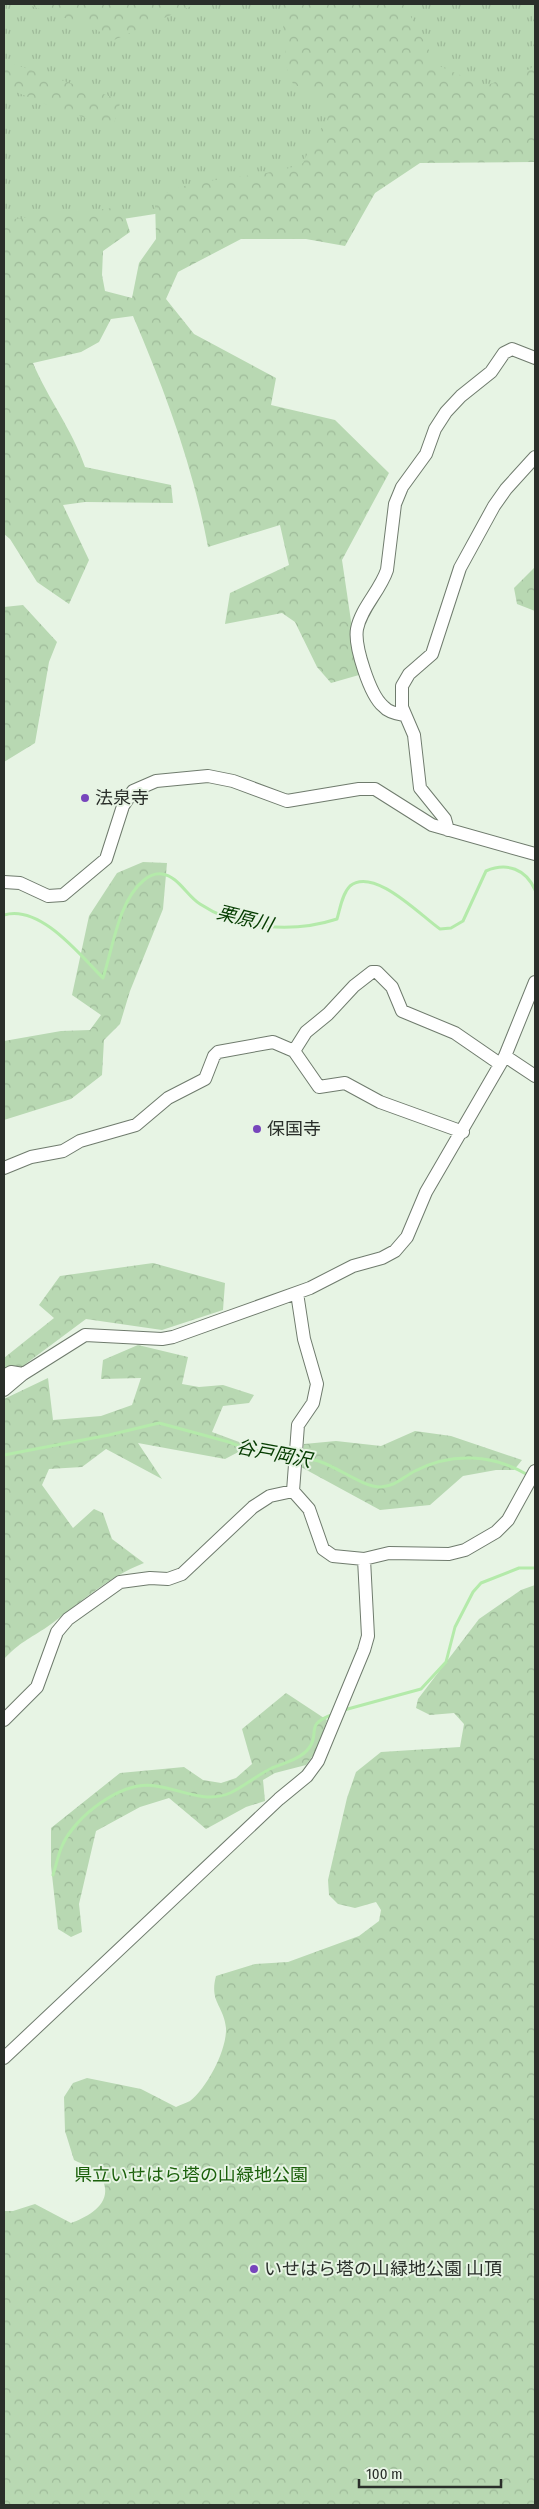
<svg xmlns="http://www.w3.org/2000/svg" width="539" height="2509" viewBox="0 0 539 2509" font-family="'Fira Sans Condensed','Noto Sans JP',sans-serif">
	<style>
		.grass { fill: url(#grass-tufts) }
		.forest { fill: url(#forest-crowns) }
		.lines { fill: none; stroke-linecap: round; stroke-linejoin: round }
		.stream { stroke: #b4eaaa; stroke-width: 3 }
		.minor-casing { stroke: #6f7b6d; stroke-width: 14 }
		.minor { stroke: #fff; stroke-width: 12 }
		.poi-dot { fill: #7745bc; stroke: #e7f4e4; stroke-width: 2 }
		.labels { text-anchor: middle; stroke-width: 4; stroke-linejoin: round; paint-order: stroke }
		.poi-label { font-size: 18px; fill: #2a2f2a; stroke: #e7f4e4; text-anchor: start }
		.park-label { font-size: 18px; fill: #1b600b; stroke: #e7f4e4 }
		.water-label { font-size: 19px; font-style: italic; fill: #053c00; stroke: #e7f4e4 }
	</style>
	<defs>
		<pattern id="grass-tufts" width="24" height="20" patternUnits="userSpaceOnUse" patternTransform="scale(1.25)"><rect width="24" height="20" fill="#b8d8b2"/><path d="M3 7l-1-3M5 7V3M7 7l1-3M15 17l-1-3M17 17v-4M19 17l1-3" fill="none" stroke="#9eba99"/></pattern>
		<pattern id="forest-crowns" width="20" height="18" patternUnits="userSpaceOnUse" patternTransform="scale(1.25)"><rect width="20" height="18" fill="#b8d8b2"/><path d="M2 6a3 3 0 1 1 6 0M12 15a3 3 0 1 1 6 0" fill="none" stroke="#9eba99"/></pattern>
	</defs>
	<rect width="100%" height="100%" fill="#e7f4e4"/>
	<path class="grass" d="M4,4h294l39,91 -28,77 -103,34 -128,20 -74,16z
		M369,4h166v80l-48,7 -54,-20z"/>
	<path class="forest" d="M26,4h102l21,2 14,-2h33l-82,36 -19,-11z
		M281,4h123l33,61 48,21 45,-17 5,-5v98l-115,1 -45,30 -30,53 -39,-7h-65l-63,33 -12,27 28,35 82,44 -5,27 64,15 54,53 -47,87 17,115 -28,8 -14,-16 -22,-45 -13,-9 -57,11 5,-31 59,-28 -9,-40 -72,22c-15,-81 -43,-156 -75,-231l-22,3 -12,23 -18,10 -48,11c15,36 39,66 52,104l86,18 2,18 -88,-1 -22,3 26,55 -20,44 -32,-22 -27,-43 -6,-5v-314l118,-13 8,25 -27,19 -1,24 3,16 27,7 7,-35 17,-24 -1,-39c31,-26 108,-19 148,-37l14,-30 10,-11 1,-12 -17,-18 -18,-8 -6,-15z
		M4,61l117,39 -8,27 -58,-19 -51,-21z
		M535,567v44l-18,-7 -3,-16z
		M23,605l34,37 -8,20 -14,81 -31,19v-155z
		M143,862l24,1 -4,46 -33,82 -10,33 -16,16 -2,35 -31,24 -67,21v-79l57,-10 29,-1 11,-15 -29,-20 17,-79 28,-43z
		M153,1263l72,20 -2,27 -61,20 -76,-11 -82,61v-22l50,-40 -15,-13 21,-29z
		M138,1345l50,12 -6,27 17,3 24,-2 31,10 -5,8 -26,3 -11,26 38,14 -25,13 -87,-16 24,36 -56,-30 -24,18 -33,2 -7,16 31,43 21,-19 9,4 9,26 32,24c-38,15 -65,41 -97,64 -18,12 -27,15 -43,32v-260l44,-21 5,42 48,-4 31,-11 9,-27 -40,1 2,-19z
		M415,1431l36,5 71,24 -8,10h-18l-33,6 -33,29 -50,5 -79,-43 3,-23 32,-3 45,5z
		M535,1585v920h-531v-294h9l22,-7 36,19c16,-6 42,-19 32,-42 -4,-11 -19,-16 -29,-21l-9,-29 -1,-34 9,-14 14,-5 54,11 35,18c4,-2 10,-4 14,-6 17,-13 37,-51 36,-73 -2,-22 -17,-26 -10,-52l39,-12 33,-2 71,-26 20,-15 2,-11 -5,-8 -21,6 -17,-4 -9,-9 -1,-15 19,-82 9,-26 25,-20 79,-5 4,-23 -10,-11 -24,2 -14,-7 2,-9 61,-80 42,-29z
		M286,1693l41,27 -10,30 -11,15 -31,8 -12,7 2,21 -19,6 -40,22 -37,-31 -29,9 -44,24 -17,73 3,28 -11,5 -13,-8 -7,-63v-38l69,-55 64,-6 19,13 18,3 15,-5 16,-14 -10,-35z"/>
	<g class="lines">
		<path class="stream" d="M4,915c36,-11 76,40 99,63 10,-30 15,-77 41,-98 5,-4 11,-7 18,-6 16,2 25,22 38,30 39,26 94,29 137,15 3,-10 5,-25 13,-33 24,-20 72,31 90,43l11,-1 12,-7 23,-50c21,-9 40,-2 49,19
			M4,1455l105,-20 50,-12 70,19 17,7 46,7
			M298,1457c8,2 16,2 23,5 18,6 42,25 60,25 15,-1 22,-10 34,-16 36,-19 78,-17 113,4
			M344,1710l77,-21 25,-27 9,-35 18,-35 8,-9 38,-15h16
			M53,1875c3,-9 5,-20 9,-29 13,-30 60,-66 94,-60 24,3 49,18 74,7 15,-7 27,-18 42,-25 12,-5 29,-9 37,-20 12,-16 -6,-23 25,-34"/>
		<g class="minor-casing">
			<path id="minor" d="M404,715c-7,-1 -16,-3 -21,-9 -13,-11 -29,-60 -26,-77 4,-21 23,-38 30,-59l8,-66 7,-17 24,-33 9,-25 11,-17 15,-16 30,-24 13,-19 8,-4 23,9
				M448,830l-3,-11 -25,-31 -6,-53 -12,-28v-21l7,-12 23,-20 28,-86 34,-62 12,-17 29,-32
				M4,882l16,1 28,13 15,-1 43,-36 17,-53 10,-15 23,-10 52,-5 25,5 54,20 72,-12h16l57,36 103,29
				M294,1051l12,-19 22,-18 26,-28 18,-14h5l15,15 10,24 53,22 45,31
				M505,1056l30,20
				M4,1168l27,-11 32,-6 17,-10 56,-16 32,-27 37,-19 9,-23 4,-4 55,-10 21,9 25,36 26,-4 35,19 83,30
				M297,1293l7,46 13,45 -4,19 -15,22 -5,66 16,18 14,40 10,7 31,3 25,-6 60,1 16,-4 31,-18 12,-12 27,-49
				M4,1376l7,-4 12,2
				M4,1390l19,-16 62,-39 77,4 11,-2 137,-49 43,-22 29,-8 13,-7 12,-14 19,-45 79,-136 30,-74
				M4,1720l33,-33 20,-55 11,-13 52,-37 30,-4 18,1 14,-5 71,-67 17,-11 23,-5
				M4,2058l275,-259 28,-23 11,-15 46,-111 4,-14 -4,-77"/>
		</g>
		<use href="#minor" class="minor"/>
	</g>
	<g class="poi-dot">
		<circle cx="85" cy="798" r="5"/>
		<circle cx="257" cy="1129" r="5"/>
		<circle cx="254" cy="2269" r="5"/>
	</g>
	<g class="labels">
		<g class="poi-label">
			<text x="95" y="804">法泉寺</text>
			<text x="267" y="1135">保国寺</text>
			<text x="264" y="2275">いせはら塔の山緑地公園 山頂</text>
		</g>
		<g class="park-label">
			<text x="191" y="2181">県立いせはら塔の山緑地公園</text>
		</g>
		<g class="water-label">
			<text transform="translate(245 918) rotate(14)" y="7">栗原川</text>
			<text transform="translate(274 1453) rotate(11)" y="7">谷戸岡沢</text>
		</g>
	</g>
	<rect width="539" height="2509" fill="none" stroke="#2a2f2a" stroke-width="10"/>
	<path d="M359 2479v8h142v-8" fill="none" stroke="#2a2f2a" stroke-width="2.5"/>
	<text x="366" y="2479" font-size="15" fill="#2a2f2a" stroke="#e7f4e4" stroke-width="4" paint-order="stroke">100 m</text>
</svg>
